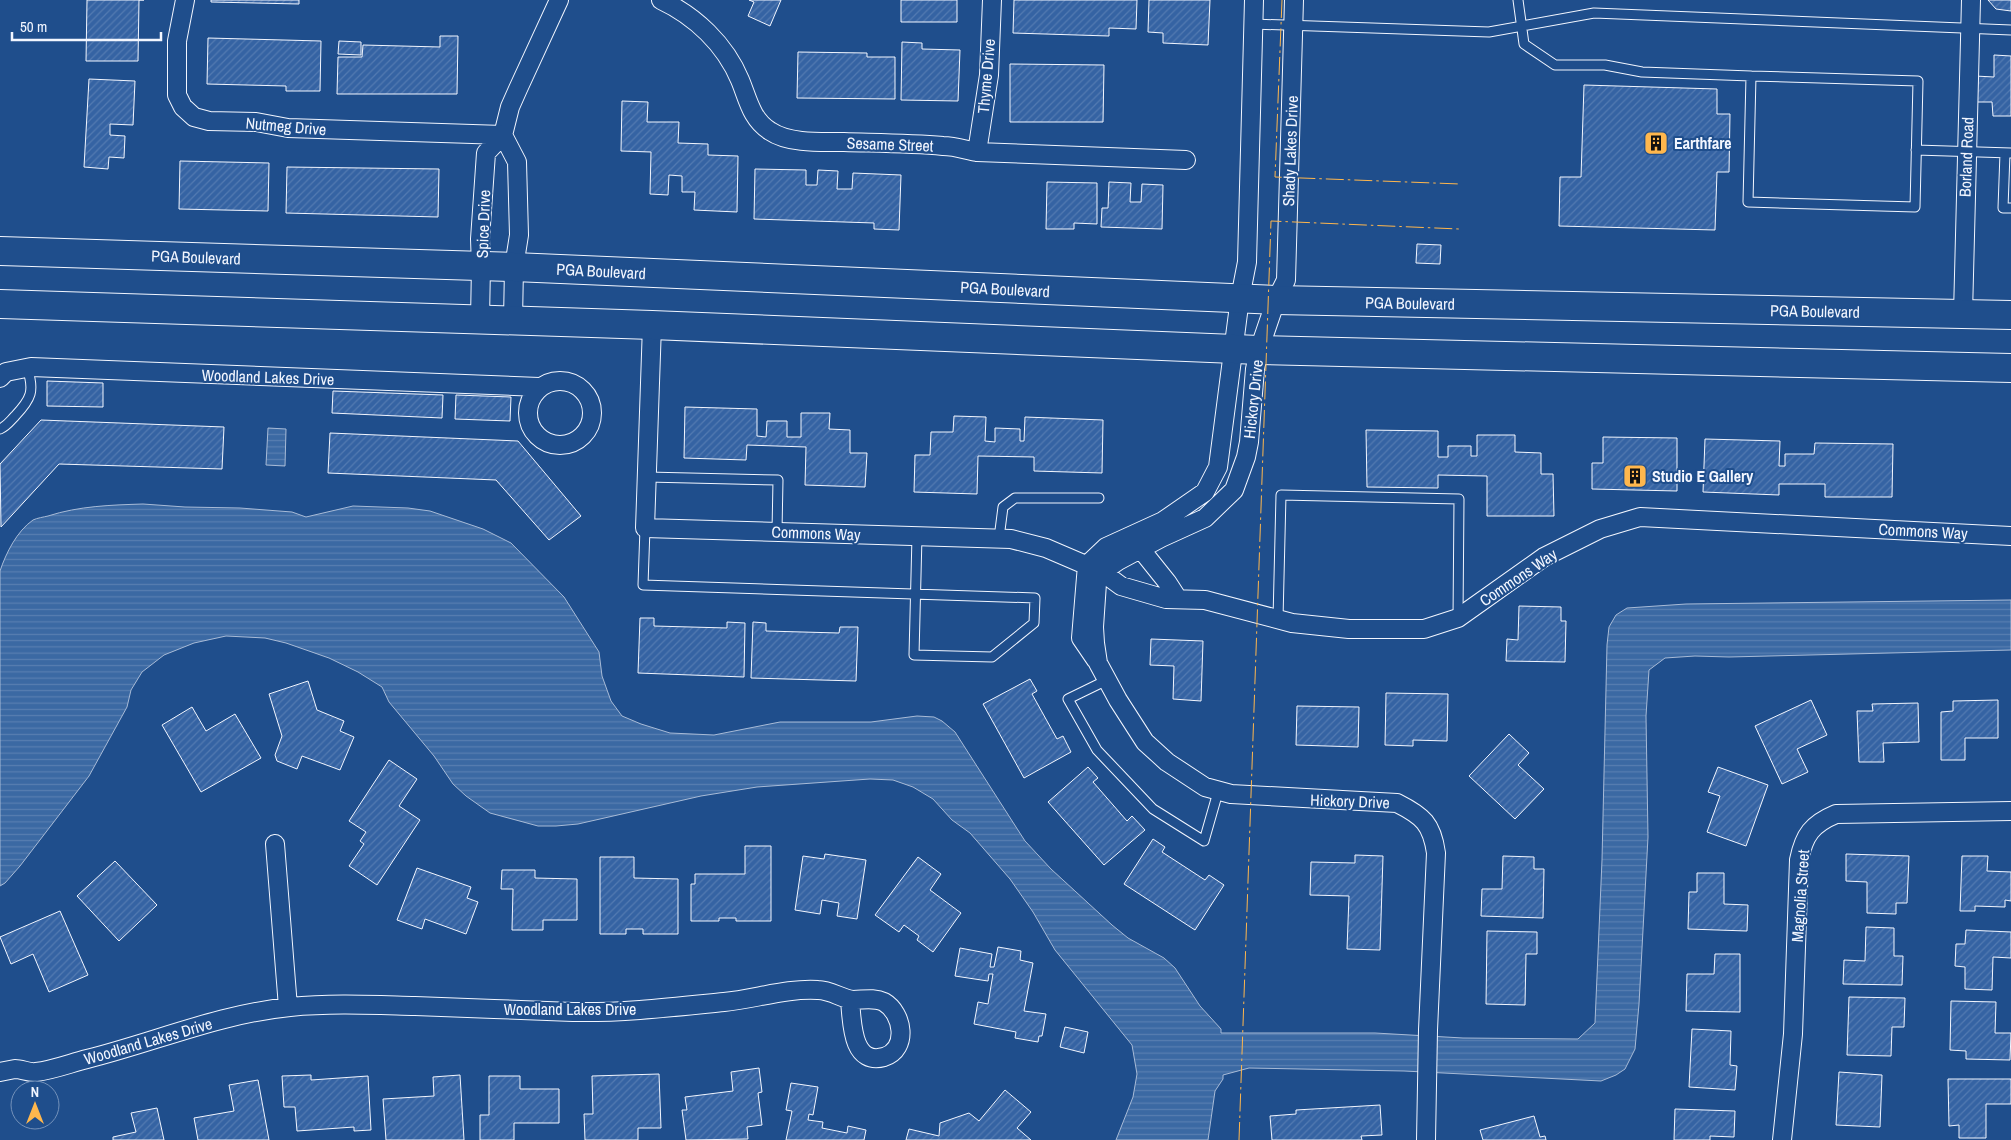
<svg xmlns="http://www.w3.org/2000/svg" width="2011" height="1140" viewBox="0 0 2011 1140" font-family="'Archivo Narrow',sans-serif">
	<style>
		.water { fill: url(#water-rules); stroke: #a8bbd7 }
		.building { fill: url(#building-hatch); stroke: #f2f6ff }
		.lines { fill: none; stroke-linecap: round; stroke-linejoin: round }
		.lane-casing { stroke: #f2f6ff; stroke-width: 11 }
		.street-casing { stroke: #f2f6ff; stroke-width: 20 }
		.primary-casing { stroke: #f2f6ff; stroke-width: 30 }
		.lane { stroke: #1f4e8c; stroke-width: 9 }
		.street { stroke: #1f4e8c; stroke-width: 18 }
		.primary { stroke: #1f4e8c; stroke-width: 28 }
		.power { stroke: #ffb74d; stroke-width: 1; stroke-dasharray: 18 4 2.5 4; stroke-linecap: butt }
		.labels { text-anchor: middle; stroke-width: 4; stroke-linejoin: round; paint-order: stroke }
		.street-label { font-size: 16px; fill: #f2f6ff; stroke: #1f4e8c }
		.poi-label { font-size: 16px; font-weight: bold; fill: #f2f6ff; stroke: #1f4e8c; text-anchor: start }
	</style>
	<defs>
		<pattern id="water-rules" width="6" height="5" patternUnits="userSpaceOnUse" patternTransform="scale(1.25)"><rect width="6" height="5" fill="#3b69a3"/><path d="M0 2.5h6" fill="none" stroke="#587fb1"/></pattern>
		<pattern id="building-hatch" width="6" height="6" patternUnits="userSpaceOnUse" patternTransform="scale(1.25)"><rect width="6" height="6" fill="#3563a3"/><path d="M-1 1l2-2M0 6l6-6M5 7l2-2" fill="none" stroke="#537ab1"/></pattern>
	</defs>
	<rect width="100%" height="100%" fill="#1f4e8c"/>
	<path class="water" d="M268,428l18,1 -1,37 -19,-1z
		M143,504l42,3 55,1 52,4 14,5 47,-11 55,2 22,3 53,18 28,14 53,54 35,55 3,24 9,25 11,15 19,8 29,9 44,2 66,-13h91l46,-6 17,1 8,4 13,11 70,109 26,28 61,56 16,13 36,20 11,10 25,38 21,23v4h154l88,5 115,1 17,-16 7,-163 5,-215 2,-18 7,-12 11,-7 59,-4 325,-4v50l-282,7 -34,-1 -30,2 -16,12 -3,46 2,121 -9,167 -4,45 -10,20 -9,6 -15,6 -197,-10 -155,-3 -26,7v4l-8,12 -7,49h-92l17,-43 4,-23 -5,-29 -77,-95 -22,-38 -23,-33 -40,-46 -18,-13 -19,-21 -20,-12 -20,-7 -23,-1 -113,8 -56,9 -123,28 -22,2h-18l-48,-13 -24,-17 -13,-12 -19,-28 -45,-54 -7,-15 -24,-15 -29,-14 -43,-15 -21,-5 -39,-2 -32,7 -30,12 -22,17 -11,18 -4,17 -38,69 -69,90 -15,17 -5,3v-315c6,-18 17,-40 33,-51 4,-2 11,-3 15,-4 31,-10 63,-11 95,-12z"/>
	<path class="building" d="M87,0h57h-5l-1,61h-52z
		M211,0h88v4l-88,-2z
		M749,0h32l-11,26 -22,-10 6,-14z
		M901,0h56v22h-56z
		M1014,0h123l-1,29 -27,-1v8l-96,-3z
		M1149,0h61l-2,45 -45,-2v-10l-15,-1z
		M1988,0h23v11l-15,-2z
		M440,36h18l-1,58h-120l1,-37h24l1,-12 77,2z
		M208,38l113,3 -1,50h-34v-5l-79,-2z
		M339,41l22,1v13l-23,-1z
		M902,42l20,1v6l38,1 -2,51 -57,-1z
		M798,52l69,1v4h28v42l-98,-1z
		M1994,55l17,1v60h-18l-1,-14h-17v-26l19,1z
		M1010,64l94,1 -1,57h-93z
		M89,79l46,2 -2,44 -23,-1v11l15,1 -1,22 -15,-1 -1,12 -24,-2z
		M1584,85l133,4v25h13l-1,58h-12l-2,58 -156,-4 1,-49h21z
		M622,101l26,1 -1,20h32l-1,21 30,1v11l30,1 -1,56 -43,-2 1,-18h-13v-16l-13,-1 -1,20 -18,-1 1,-42 -30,-1z
		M180,161l89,2 -1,48 -89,-2z
		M287,167l152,2 -1,48 -152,-4z
		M755,169l51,1v15h11l1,-15 20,1 -1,18h15l1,-16 48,2 -2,55 -25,-1v-6l-120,-4z
		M1047,182l50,1v41l-23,-1v6h-28z
		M1109,182l22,1 -1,19h11l1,-18 21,1 -1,44 -61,-2 1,-19h6z
		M1417,244l24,1 -1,19 -24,-1z
		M47,381l56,2v24l-56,-1z
		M333,391l110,4 -1,23 -110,-5z
		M456,395l55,2 -1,24 -55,-2z
		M685,407l72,2v27l9,1 1,-16h20v16h14v-24h29l-1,16 21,1v23h17l-2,34 -60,-2 1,-38 -59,-2 -1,15 -62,-2z
		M954,416l32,1 -1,24 10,1v-14l25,1v12h4l1,-24 78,3 -1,53 -68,-2v-14l-56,-1 -1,38 -63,-2 1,-37h15l1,-23h22z
		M41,420l183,7 -2,42 -163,-5 -58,63 -1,-63z
		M1366,430l72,1v26h10v-11h23v10h6v-21h38v17l26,1v21h12l1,42h-67v-40l-49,-1v13l-71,-1z
		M330,433l188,8 63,75 -32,24 -53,-60 -168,-7z
		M1603,437l74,1v53l-85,-2v-26h11z
		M1705,439l75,2 -1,25h6v-12h29l1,-11 78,1 -1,53h-67v-13h-46v11l-76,-3z
		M1519,606l42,1v14h5l-1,41 -59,-1 1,-22 11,1z
		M640,618h14v8l73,2v-6l18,1 -1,54 -106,-4z
		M753,622l13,1v8l73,2 1,-6h18l-2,54 -105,-3z
		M1151,639l52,2 -2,60 -28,-2 1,-33 -24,-1z
		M1030,679l7,12 -5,3 25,45 6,-3 8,16 -47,26 -41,-74z
		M308,681l9,29 27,11 -4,10 14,6 -14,33 -38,-14 -5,13 -20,-8 -2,-6 7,-19 -13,-42z
		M1386,693l62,1 -1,47 -34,-1v6l-28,-1z
		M1811,700l16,35 -30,14 11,23 -26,12 -27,-58z
		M1998,700v38h-33v22h-24v-48l12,-1v-10z
		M1918,703l1,39 -36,1 1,19h-25l-2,-51h16l-1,-7z
		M1297,706l62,1 -1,40 -62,-2z
		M192,707l14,24 29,-17 26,44 -60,34 -39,-67z
		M1509,734l20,19 -11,12 26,24 -29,30 -46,-43z
		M389,760l28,19 -18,27 21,14 -43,65 -28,-19 15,-22 -4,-3 6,-9 -17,-11z
		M1088,767l10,11 -5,4 34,39 5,-5 13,14 -41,35 -56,-63z
		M1718,767l50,18 -22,61 -39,-14 13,-36 -12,-4z
		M1153,839l12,8 -3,5 43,28 4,-5 15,10 -29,45 -71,-46z
		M745,846h26v75h-35v-3h-17v3h-28v-37h4v-10h50z
		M825,854l41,6 -9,59 -20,-3 2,-13 -17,-3 -2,14 -25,-4 8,-54 21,3z
		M1846,854l63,2 -2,47h-11v11l-29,-1v-31l-21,-1z
		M1355,855l28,1 -3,94 -33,-1 2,-53 -39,-1 1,-33 44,1z
		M1503,856l31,1v12h10l-1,49 -62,-2 1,-27h20z
		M1962,856h26l-1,15 24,1v29l-6,-1v7l-30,-1v5h-15z
		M600,857h34v21l44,1v55h-35v-5h-17v5h-26z
		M918,857l23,17 -11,16 31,23 -28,39 -16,-12 2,-4 -15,-11 -5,7 -24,-17z
		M115,861l42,44 -38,36 -42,-45z
		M417,868l54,19 -4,11 11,4 -12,32 -41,-15 -3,10 -25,-9z
		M502,870h33v8l42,1v41h-34v10h-31l1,-41h-12z
		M1697,873h27v31l24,1 -1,26 -59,-2 1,-37h8z
		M60,911l28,64 -39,17 -16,-38 -22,10 -11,-27z
		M1866,927l28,1v28h9l-1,29 -59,-1 1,-24 21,1z
		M1966,930l45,2v26l-18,-1 -1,33 -27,-1v-22l-10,-1 1,-22h9z
		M1487,931l50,1v22h-11l-1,51 -39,-1z
		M998,947l23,4 -1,9 13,3 -9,48 22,3 -4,22h-3l-1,6 -23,-4 1,-6 -42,-8 4,-22 10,2 5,-30h-4l-1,7 -33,-5 5,-28 32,6 -2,13h4z
		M1715,954h25v58l-54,-1 1,-37h27z
		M1849,997l56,1 -1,29h-12l-1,29 -44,-1z
		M1951,1001l45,1 -1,31h16l-1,27 -44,-1v-8l-16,-1z
		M1065,1027l23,5 -4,21 -24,-6z
		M1692,1029l39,2 -1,34 7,1 -2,24 -46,-3z
		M759,1068l3,24 -4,1 4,32 -15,2 1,12 -62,1 -4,-30h5l-2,-13 48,-6 -2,-19z
		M1839,1072l43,3 -2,52 -44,-2z
		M659,1074l2,54h-23v12h-53l-1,-26h9l-1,-38z
		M311,1075v5l57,-4 3,54 -17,1v-4l-57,4 -2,-24h-11l-2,-31z
		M460,1075l4,65h-78l-3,-41 51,-3 -1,-19z
		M489,1076h31v13h39v34h-45v17h-34v-25h9z
		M1948,1079h63v25h-25v34h-27v-13l-10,1z
		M258,1080l11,60h-71l-4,-22 40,-7 -5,-26z
		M791,1083l27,4 -5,28 -4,-1 -1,6 15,2 -1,6 25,5 1,-7 18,4 -2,10h-78l6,-29 -6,-1z
		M1005,1090l26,22 -14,16 14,12h-125l3,-11 30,7 1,-13 29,-10 10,8z
		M1380,1105l2,30 -21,1 1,4h-90l-2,-24 26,-2v-4z
		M157,1108l7,32h-51v-3l23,-5 -5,-19z
		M1675,1109l60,2 -1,26 -24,-1v4h-36z
		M1534,1116l6,21 5,-1 1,4h-63l-3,-10z"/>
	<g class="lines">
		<g class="lane-casing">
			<path id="lane" d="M1518,0l6,44 31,21h50l37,7 109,4
				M1253,24l236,8 105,-19 417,17
				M1751,76l167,5 -3,126 -167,-5z
				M1916,150l95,3
				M2005,153l-2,55h8
				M0,429c7,-3 10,-8 15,-13 16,-17 20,-25 12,-48
				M647,477l131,3 -1,51
				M645,528l-2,57 392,13 -1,25 -42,34 -78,-2 3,-119
				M999,538l4,-31 12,-9h84
				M1278,619l3,-124 178,4 -1,119
				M1107,680l-39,19 29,51 56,59 51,32 14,-49"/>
		</g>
		<g class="street-casing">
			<path id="street" d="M185,0l-8,41v54l6,12 11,10 15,4 47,1 32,6 215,7
				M661,0c34,16 64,44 79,80 8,19 11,39 30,51 19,13 52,11 74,11 33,1 66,1 99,4 12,0 23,4 34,6l209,8
				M1294,0l-8,280 -10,20 -17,50 -4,19 -6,73 -3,15 -12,33 -29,28 -44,20 -43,23 -16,11 -5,11 -3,44 1,16 3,20 20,37 27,42 22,20 38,25 26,7 166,9c26,13 35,21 39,50l-8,177 -2,110
				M503,135l14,27 2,73 -5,32 -1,53
				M977,152l12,-77 3,-75
				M1963,314l8,-314
				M480,319l1,-53 -1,-27 6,-86 17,-18 7,-28 8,-18 41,-89
				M652,325l-7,203 366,11 35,9 56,24 19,14 45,13 39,1 87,23 57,6h75l34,-11 86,-61 56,-28 40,-12 371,19
				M0,378l6,-6 25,-5 508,20
				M528 413a32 32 0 1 1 64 0a32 32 0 1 1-64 0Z
				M1135,542l32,40 11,17
				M1096,660l-15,-22 6,-73 19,-18 57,-26 42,-29 13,-25 22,-169 7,-36 7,-262
				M275,844l13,163
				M0,1072c5,-1 10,-2 15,-3 7,0 14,4 21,3 17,-2 35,-9 51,-13 68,-17 132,-45 203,-52 42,-4 83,-2 125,-1 53,2 105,4 158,6 50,1 101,-5 151,-10 31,-3 63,-14 94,-12 13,0 24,9 35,10 10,0 21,-3 31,2 19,11 25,47 0,55 -33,9 -32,-37 -34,-57
				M1782,1140l11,-106 6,-174c5,-25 13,-36 37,-46l175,-3"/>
		</g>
		<g class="primary-casing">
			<path id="primary" d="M0,251l514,16 762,33 735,15
				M0,304l652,21 607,25 752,18"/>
		</g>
		<use href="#lane" class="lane"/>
		<use href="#street" class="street"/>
		<use href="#primary" class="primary"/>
		<path class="power" d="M1282,0l-7,177 185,7
			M1239,1140l32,-919 188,8"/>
	</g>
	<defs>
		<g id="building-square" transform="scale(1.25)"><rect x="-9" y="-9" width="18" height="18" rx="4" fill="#ffb74d" stroke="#1f4e8c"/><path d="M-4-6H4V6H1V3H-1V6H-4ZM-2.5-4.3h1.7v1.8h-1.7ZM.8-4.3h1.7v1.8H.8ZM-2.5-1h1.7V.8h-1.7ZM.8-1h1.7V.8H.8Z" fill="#111"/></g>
	</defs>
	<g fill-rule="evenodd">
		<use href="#building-square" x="1656" y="143"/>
		<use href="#building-square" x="1635" y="476"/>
	</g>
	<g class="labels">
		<g class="street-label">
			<text transform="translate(986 76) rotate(-85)" y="6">Thyme Drive</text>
			<text transform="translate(286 126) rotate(5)" y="6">Nutmeg Drive</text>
			<text transform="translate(890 144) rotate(2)" y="6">Sesame Street</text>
			<text transform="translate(1290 151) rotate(-88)" y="6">Shady Lakes Drive</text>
			<text transform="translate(1966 157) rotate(-88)" y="6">Borland Road</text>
			<text transform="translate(483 224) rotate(-88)" y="6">Spice Drive</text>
			<text transform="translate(196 257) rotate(2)" y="6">PGA Boulevard</text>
			<text transform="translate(601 271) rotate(3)" y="6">PGA Boulevard</text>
			<text transform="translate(1005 289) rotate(3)" y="6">PGA Boulevard</text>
			<text transform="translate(1410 303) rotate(1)" y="6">PGA Boulevard</text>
			<text transform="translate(1815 311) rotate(1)" y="6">PGA Boulevard</text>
			<text transform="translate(268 377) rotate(2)" y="6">Woodland Lakes Drive</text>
			<text transform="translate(1253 399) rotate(-84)" y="6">Hickory Drive</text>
			<text transform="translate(1923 531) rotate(3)" y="6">Commons Way</text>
			<text transform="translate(816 533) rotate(2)" y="6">Commons Way</text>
			<text transform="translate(1518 577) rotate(-34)" y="6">Commons Way</text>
			<text transform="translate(1350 801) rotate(2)" y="6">Hickory Drive</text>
			<text transform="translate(1800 896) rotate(-86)" y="6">Magnolia Street</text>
			<text x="570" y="1015">Woodland Lakes Drive</text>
			<text transform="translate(148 1041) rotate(-16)" y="6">Woodland Lakes Drive</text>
		</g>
		<g class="poi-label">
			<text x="1674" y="149">Earthfare</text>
			<text x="1652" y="482">Studio E Gallery</text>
		</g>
	</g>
	<g transform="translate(35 1105)"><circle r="24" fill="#1f4e8c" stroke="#7391ba"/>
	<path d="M0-4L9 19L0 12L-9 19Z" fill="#ffb74d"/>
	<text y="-8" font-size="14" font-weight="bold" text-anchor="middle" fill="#f2f6ff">N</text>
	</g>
	<path d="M12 32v8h149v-8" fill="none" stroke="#f2f6ff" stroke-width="2.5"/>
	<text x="20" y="32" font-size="15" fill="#f2f6ff" stroke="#1f4e8c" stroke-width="4" paint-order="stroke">50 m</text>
</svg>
